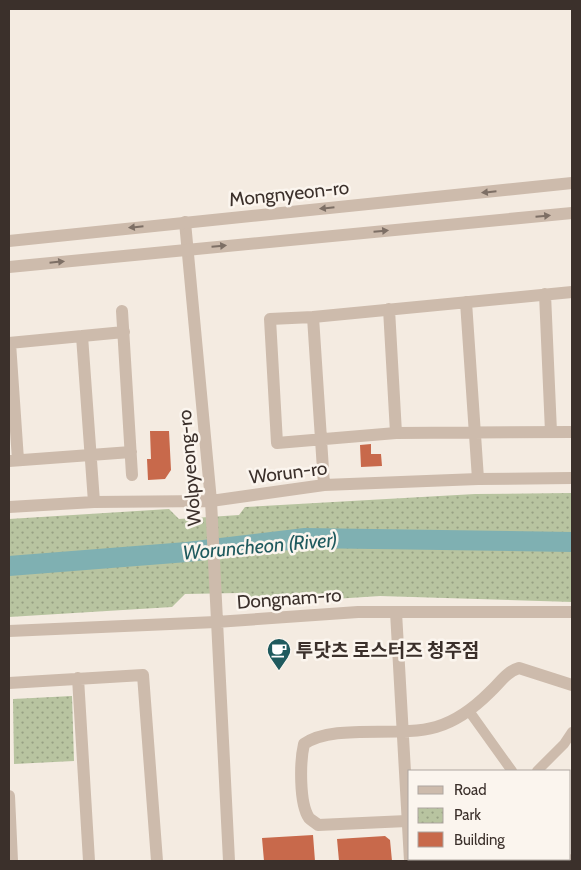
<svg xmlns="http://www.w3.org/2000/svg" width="581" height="870" viewBox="0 0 581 870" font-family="Cabin,'Noto Sans KR',sans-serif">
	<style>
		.park { fill: url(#park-dots) }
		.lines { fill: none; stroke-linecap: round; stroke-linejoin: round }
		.river { stroke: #7fb0b2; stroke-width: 20 }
		.building { fill: #c8694b }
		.pedestrian { stroke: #cdbbac; stroke-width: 10 }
		.minor { stroke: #cdbbac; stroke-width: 12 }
		.tertiary { stroke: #cdbbac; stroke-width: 12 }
		.oneway { fill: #7d6f65 }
		.labels { text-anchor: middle; stroke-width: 5; stroke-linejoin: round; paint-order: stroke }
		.street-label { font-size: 19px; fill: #3b302b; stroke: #fbf5ee }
		.poi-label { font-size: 19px; font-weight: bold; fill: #3b302b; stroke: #fbf5ee; text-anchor: start }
		.water-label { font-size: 20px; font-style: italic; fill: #1f5a5e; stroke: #fbf5ee }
	</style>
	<defs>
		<pattern id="park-dots" width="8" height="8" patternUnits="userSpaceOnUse" patternTransform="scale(1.25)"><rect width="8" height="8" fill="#b8c4a0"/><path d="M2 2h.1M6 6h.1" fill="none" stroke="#97a083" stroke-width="1.8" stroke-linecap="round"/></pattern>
	</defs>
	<rect width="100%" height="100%" fill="#f4ebe1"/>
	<path class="park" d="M572,493v109l-192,-6 -123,8 -19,-11 -53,1 -13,13 -163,10v-98l160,-10 10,10 60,-4 6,-8 230,-13z
		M72,696l2,65 -60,3 -1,-65z"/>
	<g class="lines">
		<path class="river" d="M9,566l178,-14 118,-14 267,4"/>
	</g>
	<path class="building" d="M150,431h19l2,39 -6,9 -17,1 -1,-21h4z
		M371,444v10h10l1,12 -21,1 -1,-22z
		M313,835l2,26h-51l-2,-23z
		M385,836l5,4 2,21h-53l-2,-22z"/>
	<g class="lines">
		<path class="pedestrian" d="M469,711l43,60
			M537,771l27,-27 8,-12
			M569,859l1,2"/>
		<path class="minor" d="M185,222l26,279 18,360
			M545,294l6,138
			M466,302l12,177
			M389,309l7,124
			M122,311l10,164
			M313,317l-43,2 7,124 119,-10 176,-1
			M82,336l12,166
			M9,343l115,-11
			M10,343l8,117
			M9,461l122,-9
			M324,485l-11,-168 259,-25
			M9,507l85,-5 117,-1 113,-16 154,-6 94,-1
			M396,612l14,249
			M9,631l207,-9 142,-10h214
			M78,678l11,183
			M9,683l134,-8 14,186
			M9,796l3,65
			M407,821l-89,4c-2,-2 -7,-5 -9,-7 -10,-15 -9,-57 -5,-74 30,-21 94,-6 132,-17 21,-6 39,-20 54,-35 10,-9 16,-20 29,-24l53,17"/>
		<path class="tertiary" d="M9,241l563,-58
			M9,267l563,-54"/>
	</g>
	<defs><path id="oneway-solid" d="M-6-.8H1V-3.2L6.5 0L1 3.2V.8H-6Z" transform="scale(1.25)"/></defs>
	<g class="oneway">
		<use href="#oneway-solid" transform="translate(489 192) rotate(174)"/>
		<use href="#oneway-solid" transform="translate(327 208) rotate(174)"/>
		<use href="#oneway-solid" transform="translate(543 216) rotate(-5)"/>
		<use href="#oneway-solid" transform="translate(136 227) rotate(174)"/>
		<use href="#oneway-solid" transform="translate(381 231) rotate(-5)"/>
		<use href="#oneway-solid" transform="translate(219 246) rotate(-5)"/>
		<use href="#oneway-solid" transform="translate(57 262) rotate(-6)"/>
	</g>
	<defs>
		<g id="cafe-pin" transform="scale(1.25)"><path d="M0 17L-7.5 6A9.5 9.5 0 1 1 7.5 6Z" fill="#1f5a5e" stroke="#fbf5ee"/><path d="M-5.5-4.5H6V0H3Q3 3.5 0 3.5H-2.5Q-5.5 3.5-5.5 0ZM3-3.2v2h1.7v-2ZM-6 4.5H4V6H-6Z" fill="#fff"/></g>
	</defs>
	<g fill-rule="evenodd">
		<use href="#cafe-pin" x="279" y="650"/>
	</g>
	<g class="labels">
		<g class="street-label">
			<text transform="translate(289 193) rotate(-6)" y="7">Mongnyeon-ro</text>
			<text transform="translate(189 468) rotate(-95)" y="7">Wolpyeong-ro</text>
			<text transform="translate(288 472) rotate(-7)" y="7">Worun-ro</text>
			<text transform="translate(289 598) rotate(-4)" y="7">Dongnam-ro</text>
		</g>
		<g class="poi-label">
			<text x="296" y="657">투닷츠 로스터즈 청주점</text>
		</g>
		<g class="water-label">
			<text transform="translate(260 546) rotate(-5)" y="7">Woruncheon (River)</text>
		</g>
	</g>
	<rect width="581" height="870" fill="none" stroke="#3b302b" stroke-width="20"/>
	<rect x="408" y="770" width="162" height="90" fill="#fbf5ee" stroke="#aea6a0"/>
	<rect x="418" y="786" width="25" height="8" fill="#cdbbac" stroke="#aea6a0"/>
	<text x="454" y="795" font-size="15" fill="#3b302b">Road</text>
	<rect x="418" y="808" width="25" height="15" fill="url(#park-dots)" stroke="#aea6a0"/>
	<text x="454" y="820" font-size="15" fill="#3b302b">Park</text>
	<rect x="418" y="832" width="25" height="15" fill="#c8694b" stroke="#aea6a0"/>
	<text x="454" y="845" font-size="15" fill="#3b302b">Building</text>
</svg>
